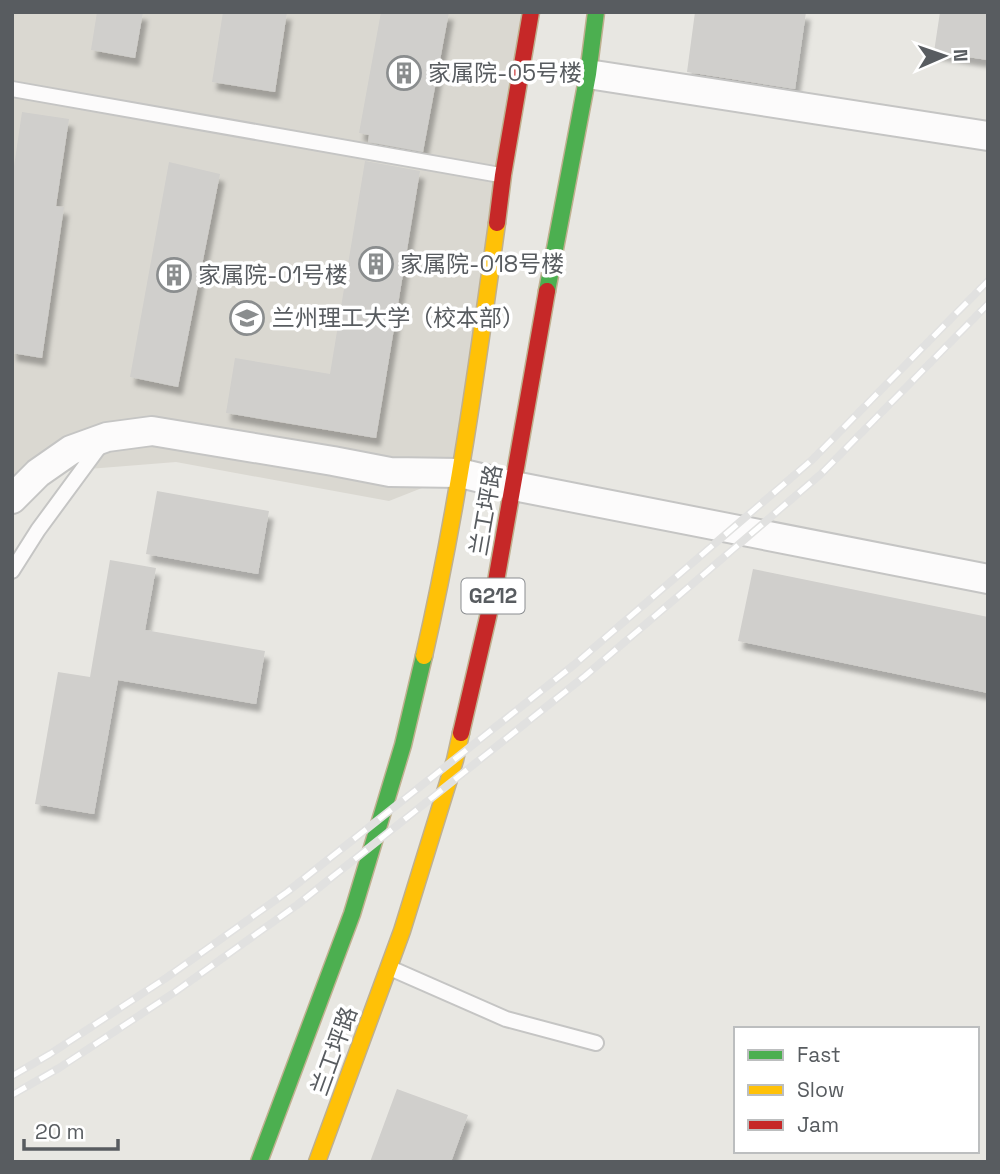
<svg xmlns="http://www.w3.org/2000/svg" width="1000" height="1174" viewBox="0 0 1000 1174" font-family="'Space Grotesk','Noto Sans SC',sans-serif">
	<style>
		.education { fill: #dad8d1 }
		.building { fill: #d0cfcc; filter: url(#shadow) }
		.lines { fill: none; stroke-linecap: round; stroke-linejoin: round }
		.lane-casing { stroke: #c5c5c4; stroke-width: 18 }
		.street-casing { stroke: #c5c5c4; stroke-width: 32 }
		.fast-casing { stroke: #bfb090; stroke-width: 19 }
		.slow-casing { stroke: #bfb090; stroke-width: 19 }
		.jam-casing { stroke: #bfb090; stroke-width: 19 }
		.lane { stroke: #fcfbfb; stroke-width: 14 }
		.street { stroke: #fcfbfb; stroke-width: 28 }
		.fast { stroke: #4caf50; stroke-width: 16 }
		.slow { stroke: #ffc107; stroke-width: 16 }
		.jam { stroke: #c62828; stroke-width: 16 }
		.rail-casing { stroke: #e1e1e0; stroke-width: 8 }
		.rail { stroke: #fff; stroke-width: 5; stroke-dasharray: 16; stroke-linecap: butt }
		.labels { text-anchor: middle; stroke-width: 7; stroke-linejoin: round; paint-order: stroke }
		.shield { fill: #fff; stroke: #8a8d90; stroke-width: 2 }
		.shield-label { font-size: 21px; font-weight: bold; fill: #585c60 }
		.poi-label { font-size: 23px; fill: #585c60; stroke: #fff; text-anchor: start }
		.street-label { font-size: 23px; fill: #585c60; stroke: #fff }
	</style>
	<defs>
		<filter id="shadow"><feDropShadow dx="4.5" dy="8" stdDeviation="2" flood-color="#0004"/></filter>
	</defs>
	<rect width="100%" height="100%" fill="#e8e7e2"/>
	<path class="education" d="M12,12h519l-71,461 -71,28 -213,-39 -138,11 -26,26z"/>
	<path class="building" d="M97,12h46l-8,46 -44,-8z
		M223,12h64l-12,80 -63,-10z
		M381,12h68l-26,140 -55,-10 1,-7 -10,-2z
		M695,12h111l-11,77 -108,-17z
		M940,12h48v48l-54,-8z
		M22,112l47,7 -13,87 8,1 -22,151 -30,-5v-173z
		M365,161l55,10 -44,267 -150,-25 9,-55 95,16z
		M169,162l51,12 -42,213 -48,-10z
		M157,491l112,20 -11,63 -112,-20z
		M110,560l46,8 -11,62 120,21 -9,53 -138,-24 -24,134 -59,-10 23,-132 32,5z
		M753,569l235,48v76l-250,-52z
		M397,1089l71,26 -17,47h-81z"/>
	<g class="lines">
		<g class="lane-casing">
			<path id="lane" d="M12,89l488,86
				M12,571l26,-41 64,-87
				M390,968l116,51 90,24"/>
		</g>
		<g class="street-casing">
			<path id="street" d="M588,74l400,62
				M12,499l26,-26 33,-23 36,-13 45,-6 181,30 57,11 70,1 54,13 474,93"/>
		</g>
		<g class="fast-casing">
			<path id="fast" d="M547,291l41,-217 8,-62
				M259,1162l93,-248 51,-169 21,-89"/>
		</g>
		<g class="slow-casing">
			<path id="slow" d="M424,656c33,-143 53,-288 73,-433
				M317,1162l85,-231 53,-171 6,-27"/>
		</g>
		<g class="jam-casing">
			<path id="jam" d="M497,223l6,-48 28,-163
				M461,733l34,-146 52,-296"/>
		</g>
		<use href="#lane" class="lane"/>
		<use href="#street" class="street"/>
		<use href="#fast" class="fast"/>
		<use href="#slow" class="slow"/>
		<use href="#jam" class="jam"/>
		<g class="rail-casing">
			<path id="rail" d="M12,1076l38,-22 116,-76 121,-86 288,-228 238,-205 175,-178
				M12,1095l47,-27 116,-76 122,-87 288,-229 236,-202 167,-170"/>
		</g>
		<use href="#rail" class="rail"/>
	</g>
	<defs>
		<g id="building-ring" transform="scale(1.75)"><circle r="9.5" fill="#fff" stroke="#8a8d8e" stroke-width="1.5"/><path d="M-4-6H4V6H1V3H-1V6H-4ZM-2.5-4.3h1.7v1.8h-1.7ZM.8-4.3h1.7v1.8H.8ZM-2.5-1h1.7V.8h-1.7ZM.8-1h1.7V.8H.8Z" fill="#8a8d8e"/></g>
		<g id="university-ring" transform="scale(1.75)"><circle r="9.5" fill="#fff" stroke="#8a8d8e" stroke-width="1.5"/><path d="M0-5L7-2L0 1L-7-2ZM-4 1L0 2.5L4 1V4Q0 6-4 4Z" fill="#8a8d8e"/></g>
	</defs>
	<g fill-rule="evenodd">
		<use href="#building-ring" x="404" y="73"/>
		<use href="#building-ring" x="376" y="264"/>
		<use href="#building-ring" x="174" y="275"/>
		<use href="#university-ring" x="247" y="318"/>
	</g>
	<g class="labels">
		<rect class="shield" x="461.5" y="578.5" width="63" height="35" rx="5"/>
		<g class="shield-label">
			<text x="493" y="603">G212</text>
		</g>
		<g class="poi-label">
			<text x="428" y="81">家属院-05号楼</text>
			<text x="400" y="272">家属院-018号楼</text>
			<text x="198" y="283">家属院-01号楼</text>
			<text x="272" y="326">兰州理工大学（校本部）</text>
		</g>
		<g class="street-label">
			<text transform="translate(486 510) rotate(-80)" y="8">兰工坪路</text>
			<text transform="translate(334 1051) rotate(-70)" y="8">兰工坪路</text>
		</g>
	</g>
	<rect width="1000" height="1174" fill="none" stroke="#585c60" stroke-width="28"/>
	<rect x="734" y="1027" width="245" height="126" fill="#ffffff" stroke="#bcbebf" stroke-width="2"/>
	<rect x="748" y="1050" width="35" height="10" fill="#4caf50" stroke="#bcbebf" stroke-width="2"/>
	<text x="797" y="1062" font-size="21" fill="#585c60">Fast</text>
	<rect x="748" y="1085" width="35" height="10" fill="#ffc107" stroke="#bcbebf" stroke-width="2"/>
	<text x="797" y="1097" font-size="21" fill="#585c60">Slow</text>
	<rect x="748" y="1120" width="35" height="10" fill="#c62828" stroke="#bcbebf" stroke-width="2"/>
	<text x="797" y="1132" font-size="21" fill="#585c60">Jam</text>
	<g transform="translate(944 56) rotate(88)" stroke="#ffffff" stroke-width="5" paint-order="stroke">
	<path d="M0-5L12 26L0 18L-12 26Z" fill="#585c60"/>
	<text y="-10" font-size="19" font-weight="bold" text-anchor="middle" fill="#585c60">N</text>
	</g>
	<path d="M24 1139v10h94v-10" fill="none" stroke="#585c60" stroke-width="3.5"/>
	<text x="35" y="1139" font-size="21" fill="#585c60" stroke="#ffffff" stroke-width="5" paint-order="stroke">20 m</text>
</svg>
